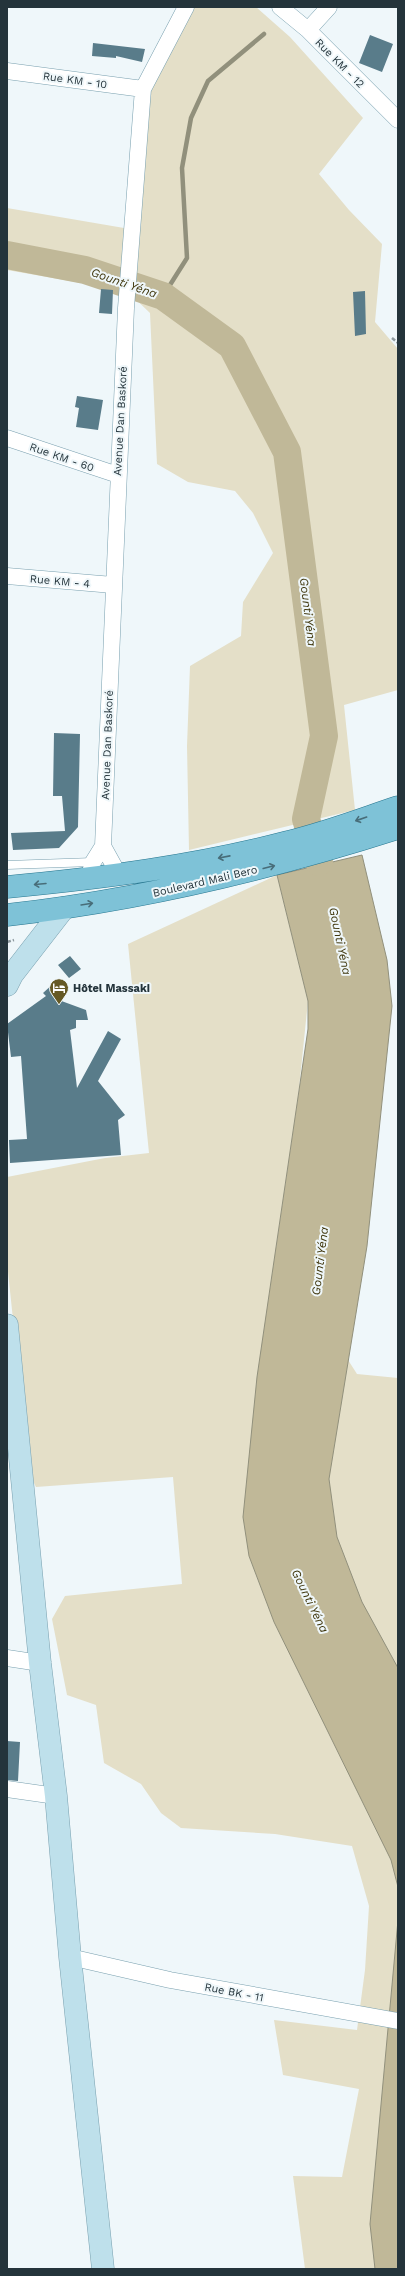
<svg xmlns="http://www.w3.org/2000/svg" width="405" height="2276" viewBox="0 0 405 2276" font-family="'Work Sans',sans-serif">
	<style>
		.green { fill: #e4dfc8 }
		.water { fill: #c0b898; stroke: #91907c }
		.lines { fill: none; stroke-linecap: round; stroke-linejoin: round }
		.stream { stroke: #91907c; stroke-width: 4.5 }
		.river { stroke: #c0b898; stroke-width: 28 }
		.building { fill: #597c8a }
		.lane-casing { stroke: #79a0af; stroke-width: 9 }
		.street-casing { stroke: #79a0af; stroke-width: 17 }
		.secondary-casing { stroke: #79a0af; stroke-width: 23 }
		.primary-casing { stroke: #27768f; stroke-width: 23 }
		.path { stroke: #8f9ba0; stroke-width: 2.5; stroke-dasharray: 4 2; stroke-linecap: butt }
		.lane { stroke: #fff; stroke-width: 8 }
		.street { stroke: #fff; stroke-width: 16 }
		.secondary { stroke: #bee0eb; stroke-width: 22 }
		.primary { stroke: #7ec2d7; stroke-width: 22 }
		.oneway { stroke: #486d79 }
		.labels { text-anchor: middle; stroke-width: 4; stroke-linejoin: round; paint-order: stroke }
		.street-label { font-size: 11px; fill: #24343b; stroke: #eff7fa }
		.poi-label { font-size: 11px; font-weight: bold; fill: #24343b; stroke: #eff7fa; text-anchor: start }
		.water-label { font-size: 12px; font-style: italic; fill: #40370d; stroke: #eff7fa }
	</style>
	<rect width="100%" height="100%" fill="#eff7fa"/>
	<path class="green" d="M194,7h62l34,30 73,81 -44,56 30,36 33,34 -7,78 23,27v341l-54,15 11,105 -166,40 -2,-104 3,-80 51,-30 2,-34 30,-49 -20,-40 -18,-22 -47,-9 -31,-18 -7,-151 -23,-22 -120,-21v-62l117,20 12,-124z
		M277,875l31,126 -10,97 -22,149 81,127 41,4v891h-93l-12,-93 49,1 17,-88 -76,-14 -9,-55 83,10 8,-60 4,-64 -17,-60 -77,-12 -94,-6 -20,-15 -20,-29 -37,-21 -8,-58 -29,-10 -15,-76 13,-23 117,-12 -9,-107 -137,10 -7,-14 -22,-211v-85l98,-19 44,-5 -21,-209z"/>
	<path class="water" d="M362,855l25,105 5,46 -25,240 -38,233 8,58 25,65 36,66v219l-7,-27 -117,-238 -25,-66 -6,-39 14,-140 51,-348v-28l-31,-126z
		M398,1920v349h-23l-5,-45z"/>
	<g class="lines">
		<path class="stream" d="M163,296l24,-38 -5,-90 9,-50 17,-37 56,-47"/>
		<path class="river" d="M7,255l78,15 78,26 69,50 55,106 37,284 -18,83 13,43"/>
	</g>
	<path class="building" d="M370,35l23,9 -11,28 -23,-9z
		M93,43l52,6 -3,13 -26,-6v2l-24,-2z
		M101,289l12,1 -1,24 -13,-1z
		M365,291l1,43 -11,2 -2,-44z
		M77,396l26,4 -5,30 -22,-3 3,-19 -4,-1z
		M54,733l26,1 -2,93 -19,21 -46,2 -2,-17 54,-2 -3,-35h-9z
		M70,956l11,13 -12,9 -11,-13z
		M54,983l9,10 -7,6 30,11 2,10h-12v8l-6,2 7,58 31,-57 13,8 -23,42 27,34 -7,5 3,35 -111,8 -1,-23 18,-1 -6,-83 -10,1 -4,-33 39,-28 -3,-3z
		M7,1741l13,1 -2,39 -11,-1z"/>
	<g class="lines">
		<g class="lane-casing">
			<path id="lane" d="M7,865l86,-3"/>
		</g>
		<g class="street-casing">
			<path id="street" d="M280,7l28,23 90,90
				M308,30l21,-23
				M7,71l136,18
				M7,438l111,37
				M7,576l106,9
				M103,846l16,29
				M88,880l5,-18 10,-16 23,-538 17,-219 43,-82
				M7,1658l33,5
				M7,1789l49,7
				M70,1957l100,23 228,41"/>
		</g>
		<g class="secondary-casing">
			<path id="secondary" d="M7,985l5,-10 52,-67
				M7,1325l33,338 16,133 14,161 33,312"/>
		</g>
		<g class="primary-casing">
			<path id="primary" d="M7,887c95,-9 189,-21 281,-45 38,-9 74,-23 110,-35
				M7,915c134,-15 263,-46 391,-87"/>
		</g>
		<path class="path" d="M392,338l6,5
			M7,942l7,-2"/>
		<use href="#lane" class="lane"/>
		<use href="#street" class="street"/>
		<use href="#secondary" class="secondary"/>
		<use href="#primary" class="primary"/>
	</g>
	<defs><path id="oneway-shaft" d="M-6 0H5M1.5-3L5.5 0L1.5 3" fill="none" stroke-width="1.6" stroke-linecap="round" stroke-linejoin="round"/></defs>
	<g class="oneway">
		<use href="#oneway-shaft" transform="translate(361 819) rotate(161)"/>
		<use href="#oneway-shaft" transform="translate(224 857) rotate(169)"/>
		<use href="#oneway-shaft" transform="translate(269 867) rotate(-14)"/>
		<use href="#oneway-shaft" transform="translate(40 884) rotate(175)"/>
		<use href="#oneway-shaft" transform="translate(87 904) rotate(-9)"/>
	</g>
	<defs>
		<g id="hotel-pin" transform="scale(1)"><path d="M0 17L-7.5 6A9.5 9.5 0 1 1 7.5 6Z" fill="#655925" stroke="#eff7fa"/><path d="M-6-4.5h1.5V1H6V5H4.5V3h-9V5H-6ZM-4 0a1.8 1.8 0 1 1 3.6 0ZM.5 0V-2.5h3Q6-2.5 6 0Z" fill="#fff"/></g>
	</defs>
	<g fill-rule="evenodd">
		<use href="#hotel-pin" x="59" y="988"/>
	</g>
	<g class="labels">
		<g class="street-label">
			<text transform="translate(340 63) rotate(45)" y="4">Rue KM - 12</text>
			<text transform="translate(75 80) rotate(8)" y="4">Rue KM - 10</text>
			<text transform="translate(120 421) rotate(-87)" y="4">Avenue Dan Baskoré</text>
			<text transform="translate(62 457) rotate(19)" y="4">Rue KM - 60</text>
			<text transform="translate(60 581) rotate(5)" y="4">Rue KM - 4</text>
			<text transform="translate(107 745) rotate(-88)" y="4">Avenue Dan Baskoré</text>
			<text transform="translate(205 881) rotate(-13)" y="4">Boulevard Mali Bero</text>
			<text transform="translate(234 1992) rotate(11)" y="4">Rue BK - 11</text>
		</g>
		<g class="poi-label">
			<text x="73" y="992">Hôtel Massaki</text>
		</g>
		<g class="water-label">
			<text transform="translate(124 283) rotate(19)" y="4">Gounti Yéna</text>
			<text transform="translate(308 612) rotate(83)" y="4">Gounti Yéna</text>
			<text transform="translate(340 941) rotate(78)" y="4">Gounti Yéna</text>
			<text transform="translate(320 1261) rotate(-83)" y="4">Gounti Yéna</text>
			<text transform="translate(310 1601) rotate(64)" y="4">Gounti Yéna</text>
		</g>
	</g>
	<rect width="405" height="2276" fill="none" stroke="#24343b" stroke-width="16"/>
</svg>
